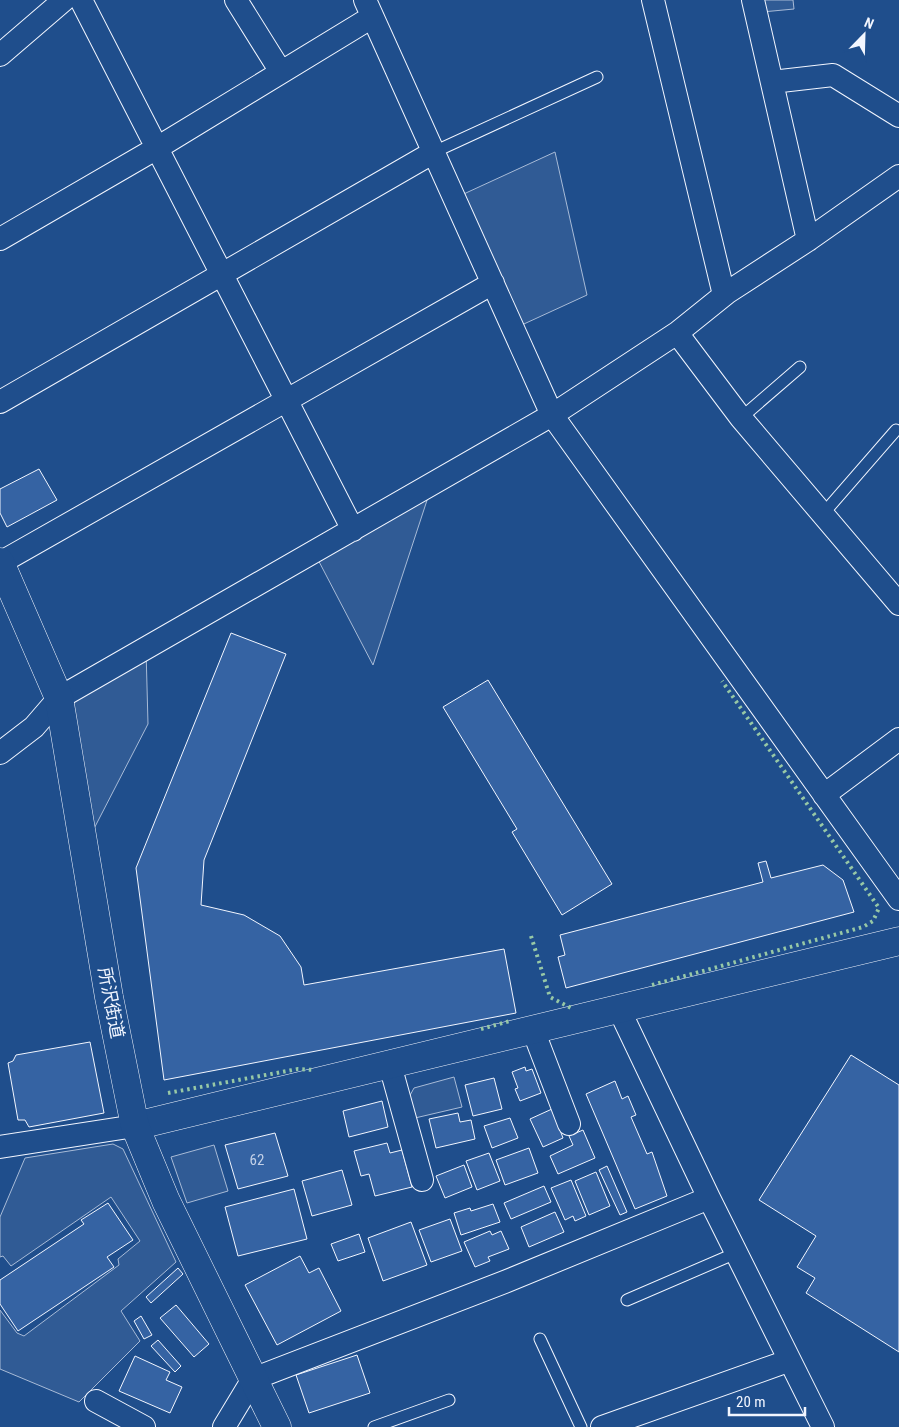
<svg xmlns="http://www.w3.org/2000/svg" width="899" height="1427" viewBox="0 0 899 1427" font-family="'Roboto Condensed','Noto Sans JP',sans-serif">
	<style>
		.built { fill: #305b95; stroke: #a8bbd7 }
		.building { fill: #3563a3; stroke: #f2f6ff }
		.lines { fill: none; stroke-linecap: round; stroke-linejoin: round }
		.service-casing { stroke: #f2f6ff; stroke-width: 13 }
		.minor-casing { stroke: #f2f6ff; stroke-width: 24 }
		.tertiary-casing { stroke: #f2f6ff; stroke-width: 29 }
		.primary-casing { stroke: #f2f6ff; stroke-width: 29 }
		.service { stroke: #1f4e8c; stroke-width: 11 }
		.minor { stroke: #1f4e8c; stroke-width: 22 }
		.tertiary { stroke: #1f4e8c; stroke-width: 28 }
		.primary { stroke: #1f4e8c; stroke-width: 28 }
		.hedge { stroke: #97c8a6; stroke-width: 4; stroke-dasharray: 2.5 4; stroke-linecap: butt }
		.labels { text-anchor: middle; stroke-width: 4; stroke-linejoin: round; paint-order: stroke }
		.number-label { font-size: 15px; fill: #c3d1e8 }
		.street-label { font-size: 18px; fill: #f2f6ff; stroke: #1f4e8c }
	</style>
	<rect width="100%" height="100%" fill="#1f4e8c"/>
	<path class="built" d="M758,0h35l1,9 -32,3z
		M555,152l32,143 -74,34 -58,-131z
		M433,482l-60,183 -59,-113z
		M146,649l2,75 -64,124 -25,-150z
		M454,1077l8,30 -47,11 -7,-19 6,-11z
		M113,1144l10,5 53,113 -55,49 19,30 -61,61 -79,-33v-59l17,23 7,3 95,-71 -1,-6 22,-18 -29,-44 -100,69 -8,-10 -3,1v-40l25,-59z
		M214,1145l14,46 -41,12 -16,-46z"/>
	<path class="building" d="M39,469l18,31 -50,27 -7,-14v-24z
		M231,633l55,21 -82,206 -3,45 43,10 36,21 21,31 3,18 200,-36 12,64 -352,67 -28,-212z
		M488,680l124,204 -50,31 -50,-83 5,-3 -74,-122z
		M766,861l5,17 52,-13 20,15 11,32 -288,76 -8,-31 7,-2 -5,-20 203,-53 -5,-19z
		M90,1042l14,71 -75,14 -4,-7h-7l-10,-57 5,-2 3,-6z
		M851,1055l48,30v267l-93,-59 9,-15 -18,-11 19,-31 -57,-36z
		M525,1067l1,4 6,-2 9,24 -21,8 -5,-12 3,-1 -6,-16z
		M494,1078l8,31 -29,7 -8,-31z
		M615,1081l7,18 6,-3 8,19 -5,2 16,37 5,-2 15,44 -32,13 -49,-115z
		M382,1101l6,26 -39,10 -6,-26z
		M552,1109l11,29 -20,9 -13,-28z
		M458,1113l2,9 11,-2 4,19 -39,9 -7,-29z
		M510,1118l8,20 -26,10 -8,-22z
		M583,1130l12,28 -37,16 -8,-18 23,-11 -4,-9z
		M275,1133l13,43 -50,13 -13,-44z
		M387,1143l3,10 12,-3 10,37 -37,9 -6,-22 -8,2 -7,-25z
		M529,1148l9,25 -33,12 -9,-25z
		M489,1153l11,28 -23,9 -11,-29z
		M464,1165l8,22 -27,11 -9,-22z
		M607,1166l20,46 -7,3 -21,-45z
		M342,1170l10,35 -40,11 -10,-35z
		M596,1172l14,34 -21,9 -14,-34z
		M571,1180l15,36 -11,5 -2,-5 -8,4 -14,-32z
		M544,1186l7,16 -40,17 -7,-16z
		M294,1189l13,50 -69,17 -13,-49z
		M108,1203l25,37 -26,17 7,10 -96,64 -18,-27v-24l84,-56 -3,-4z
		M493,1204l7,18 -39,13 -7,-22 16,-5 1,3z
		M555,1212l9,20 -35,15 -8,-20z
		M450,1219l12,32 -31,11 -12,-32z
		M411,1222l16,43 -44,16 -15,-43z
		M490,1231l2,4 9,-4 8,18 -21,8 2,4 -15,6 -11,-25z
		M359,1234l6,18 -27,9 -7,-17z
		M300,1256l9,17 10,-5 22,43 -64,34 -32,-60z
		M178,1268l5,6 -32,29 -5,-6z
		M176,1305l33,39 -15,13 -34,-39z
		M141,1316l11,19 -8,4 -10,-18z
		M158,1340l23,26 -6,6 -24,-26z
		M357,1355l13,38 -61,20 -13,-38z
		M135,1356l35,16 -4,8 16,7 -12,26 -51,-22z"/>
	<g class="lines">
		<g class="service-casing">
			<path id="service" d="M434,152l163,-75
				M741,418l59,-51
				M823,514l73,-84
				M627,1300l109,-47
				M540,1339l41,88
				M374,1427l75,-27"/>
		</g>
		<g class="minor-casing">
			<path id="minor" d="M81,0l272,530
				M236,0l45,72
				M365,0l187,415 347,484
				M653,0l71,295
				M753,0l55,240
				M0,55l64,-55
				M772,82l61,-7 66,41
				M0,239l157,-91 215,-131
				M677,333l64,85 158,186
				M0,402l434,-250
				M0,563l493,-280
				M0,753l34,-26 25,-29 493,-283 125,-82 51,-41 80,-52 91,-64
				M824,795l75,-56
				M618,1007l91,191 114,229
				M533,1030l36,94
				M390,1065l32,115
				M0,1147l135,-21
				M96,1401l48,26
				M224,1427l29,-48 254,-98 202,-83
				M602,1427l186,-66"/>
		</g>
		<g class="tertiary-casing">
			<path id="tertiary" d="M135,1126l764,-185"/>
		</g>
		<g class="primary-casing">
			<path id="primary" d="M0,562l59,136 50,299 26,129 31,75 111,226"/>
		</g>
		<use href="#service" class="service"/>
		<use href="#minor" class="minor"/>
		<use href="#tertiary" class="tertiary"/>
		<use href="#primary" class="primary"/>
		<path class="hedge" d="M531,936l19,61 21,11
			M652,985l211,-58 10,-6 6,-13 -157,-227
			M481,1029l29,-8
			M168,1093l130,-24 16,1"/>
	</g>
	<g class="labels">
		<g class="number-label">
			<text x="257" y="1165">62</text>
		</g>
		<g class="street-label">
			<text transform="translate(111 1003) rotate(79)" y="6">所沢街道</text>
		</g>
	</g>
	<g transform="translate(864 35) rotate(23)" stroke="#1f4e8c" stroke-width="4" paint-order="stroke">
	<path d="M0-4L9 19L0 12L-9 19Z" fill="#f2f6ff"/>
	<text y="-8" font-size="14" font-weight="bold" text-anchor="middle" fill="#f2f6ff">N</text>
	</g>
	<path d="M729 1407v8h76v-8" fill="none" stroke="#f2f6ff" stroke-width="2.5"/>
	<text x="736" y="1407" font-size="15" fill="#f2f6ff" stroke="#1f4e8c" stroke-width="4" paint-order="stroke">20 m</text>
</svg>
